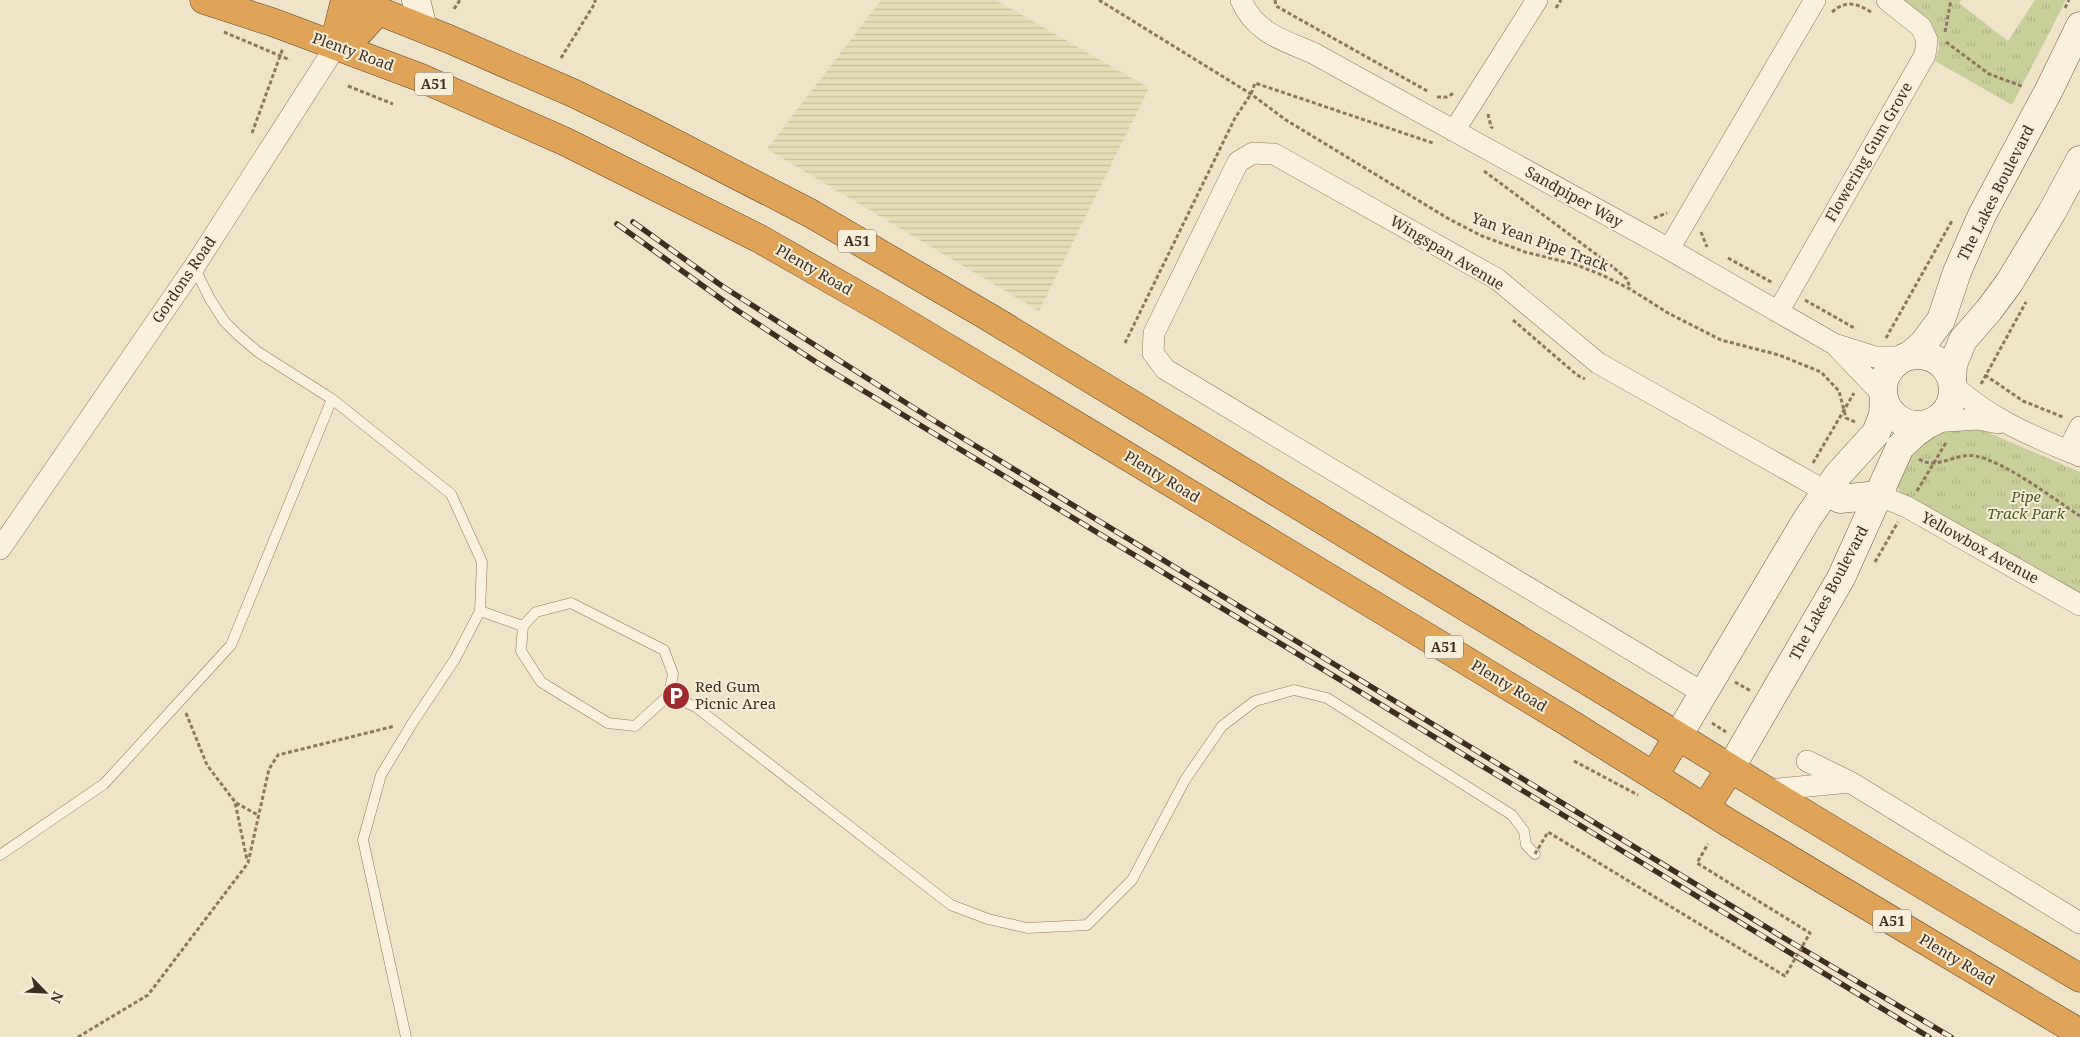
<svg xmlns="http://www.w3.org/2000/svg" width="2080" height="1037" viewBox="0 0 2080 1037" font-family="'Noto Serif',serif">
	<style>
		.farmland { fill: url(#farmland-rules) }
		.park { fill: url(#park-tufts) }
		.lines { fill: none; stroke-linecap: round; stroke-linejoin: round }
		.lane-casing { stroke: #8d765c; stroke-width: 11 }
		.street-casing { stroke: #8d765c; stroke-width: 22 }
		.secondary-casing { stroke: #6f573f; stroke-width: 29 }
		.highway-casing { stroke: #5b4430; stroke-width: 29 }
		.path { stroke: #8d765c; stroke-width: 3; stroke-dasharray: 4 2.5; stroke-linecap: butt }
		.lane { stroke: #faf1dc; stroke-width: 10 }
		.street { stroke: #faf1dc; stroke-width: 21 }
		.secondary { stroke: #faf1dc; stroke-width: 28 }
		.highway { stroke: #e0a458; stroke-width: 28 }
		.rail-casing { stroke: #3d2e20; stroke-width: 5.5 }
		.rail { stroke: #f7eed8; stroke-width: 4; stroke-dasharray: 11; stroke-linecap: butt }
		.path-bridge { stroke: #8d765c; stroke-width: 3; stroke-dasharray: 4 2.5; stroke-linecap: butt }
		.labels { text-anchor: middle; stroke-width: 4; stroke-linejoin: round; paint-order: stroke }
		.shield { fill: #f7eed8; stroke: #756857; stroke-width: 1 }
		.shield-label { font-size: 14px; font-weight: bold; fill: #3d2e20 }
		.street-label { font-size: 15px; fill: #3d2e20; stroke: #f7eed8 }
		.park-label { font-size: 15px; font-style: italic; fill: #4d5a26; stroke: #f7eed8 }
		.poi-label { font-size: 15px; fill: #3d2e20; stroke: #f7eed8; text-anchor: start }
	</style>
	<defs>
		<pattern id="farmland-rules" width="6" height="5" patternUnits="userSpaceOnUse" patternTransform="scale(1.25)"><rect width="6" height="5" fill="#e6deb5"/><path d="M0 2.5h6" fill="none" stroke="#c6bf9b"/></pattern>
		<pattern id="park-tufts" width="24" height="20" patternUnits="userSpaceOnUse" patternTransform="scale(1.25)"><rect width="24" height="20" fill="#c9cf9b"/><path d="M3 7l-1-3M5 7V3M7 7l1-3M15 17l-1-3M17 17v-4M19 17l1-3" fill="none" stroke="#aeb285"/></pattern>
	</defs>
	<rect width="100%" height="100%" fill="#f0e4c8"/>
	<path class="farmland" d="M881,0h115l153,88 -110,223 -272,-162z"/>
	<path class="park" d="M1898,0h63l-2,3 49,38 27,-41h31l-54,105 -77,-44c1,-5 4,-10 4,-15 1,-17 -29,-36 -41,-46z
		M1973,426l107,46v124l-179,-103c-5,-7 -6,-13 -5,-21l34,-38z"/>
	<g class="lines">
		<g class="lane-casing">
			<path id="lane" d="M194,267l16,32 14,22 14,14 20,17 74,47 119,95 31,68 -2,49 -25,48 -42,63 -32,53 -18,65 43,197
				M571,603l93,47 9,24 -4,21 -34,31 -27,-3 -67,-41 -20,-31 2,-25 13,-14z
				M480,611l43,15
				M669,695l27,12 255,198 37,14 39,9 60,-3 45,-45 53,-100 37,-54 33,-25 39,-11 33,8 185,117 12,16 2,14 9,9
				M0,855l104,-71 127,-139 101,-246"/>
		</g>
		<g class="street-casing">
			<path id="street" d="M1241,0c14,33 42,40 72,53l356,196 165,95 41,13h31
				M1454,131l83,-131
				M1669,249l146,-249
				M1778,312l147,-257 2,-15 -6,-13 -34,-27
				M1838,348l46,48
				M1952,384c37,35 82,53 128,72
				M1932,422l46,-3 20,4
				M2068,451l12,-24
				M1878,495l29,12 173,98
				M0,549l194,-282 142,-221
				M1703,693l-538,-324 -12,-16 1,-20 84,-171 15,-9 21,1 223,125 101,84 227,128
				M1807,761l43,21 230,141
				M1768,790l82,-8"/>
		</g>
		<g class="secondary-casing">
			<path id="secondary" d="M416,0l7,28
				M1883 390a35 35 0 1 1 70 0a35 35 0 1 1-70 0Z
				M1909,356l14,-12 18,-24 16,-48 25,-57 67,-125 31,-64
				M1952,383l1,-19 10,-24 26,-30 20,-27 43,-71 28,-52
				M1825,491l15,8 38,-4
				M1678,736l129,-217 30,-43 39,-43 7,-18 1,-17
				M1730,769l111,-191 59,-131 15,-14 16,-11"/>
		</g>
		<g class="highway-casing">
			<path id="highway" d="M204,0l68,22 147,55 147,65 194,97 131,75 168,101 507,306 166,104 348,208
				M351,0l98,39 124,54 66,32 171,88 177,103 673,409c139,86 279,170 420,253
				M336,46l24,-15 18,-20
				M336,46l2,-18 7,-28
				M1654,776l24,-40
				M1705,808l25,-39"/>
		</g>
		<path class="path" d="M1099,0l152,94 35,26 163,99 33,17 43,16 49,12 28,11 28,14 38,24 53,27 58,15 42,17 18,19 7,27 9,4
			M1275,0l1,6 153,86
			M1556,8l5,-8
			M2065,8l4,-8
			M454,9l6,-9
			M1832,12c14,-12 24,-9 39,0
			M224,32l66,28
			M1945,32l6,-32
			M1946,42l43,32 35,13
			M561,58l34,-55v-3
			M348,86l45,18
			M1437,97h10l7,-4
			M1488,114l3,13 2,1
			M252,133l31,-85
			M1484,171l124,92 19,16 3,9
			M1654,218l13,-5
			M1701,232l6,15
			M1728,258l45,25
			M1805,300l51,29
			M1513,320l64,55 8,4
			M1886,338l67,-119
			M1125,343l110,-225 16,-24 4,-11 178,60
			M1985,375l38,26 40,16
			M1981,384l45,-82
			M1919,459c18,12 37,-7 56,-3 29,5 79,43 105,60
			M1813,463l41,-70
			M1917,491l30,-50
			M1875,562l23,-40
			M1735,682l16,9
			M186,713l21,52 28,37 12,58
			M1712,723l14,9
			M1574,761l64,34
			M236,803l22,12
			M78,1037l70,-42 100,-132 21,-94 9,-14 117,-29"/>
		<use href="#lane" class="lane"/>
		<use href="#street" class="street"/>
		<use href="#secondary" class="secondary"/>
		<use href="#highway" class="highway"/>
		<g class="rail-casing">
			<path id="rail" d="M633,222l89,64 211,134 861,524 157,93
				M617,224l118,85 81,53 1113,675"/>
		</g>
		<use href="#rail" class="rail"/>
		<path class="path-bridge" d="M1535,854l13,-22 237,144 25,-43 -113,-70 11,-19"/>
	</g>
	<defs>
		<g id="parking-disc" transform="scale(1.4375)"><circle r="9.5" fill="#9e2a2b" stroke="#f7eed8"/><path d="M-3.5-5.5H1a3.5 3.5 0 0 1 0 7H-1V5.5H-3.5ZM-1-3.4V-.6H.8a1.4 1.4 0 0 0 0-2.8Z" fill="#fff"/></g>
	</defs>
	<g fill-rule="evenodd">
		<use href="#parking-disc" x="676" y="696"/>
	</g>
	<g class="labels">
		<g class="shield">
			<rect x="415" y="72.5" width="38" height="23" rx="4"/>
			<rect x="838" y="229.5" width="38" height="23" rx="4"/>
			<rect x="1425" y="635.5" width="38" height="23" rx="4"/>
			<rect x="1873" y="909.5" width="38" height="23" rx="4"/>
		</g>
		<g class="shield-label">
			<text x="434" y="89">A51</text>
			<text x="857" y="246">A51</text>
			<text x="1444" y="652">A51</text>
			<text x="1892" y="926">A51</text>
		</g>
		<g class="street-label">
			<text transform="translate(353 52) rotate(20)" y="5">Plenty Road</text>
			<text transform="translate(1869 152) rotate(-60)" y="5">Flowering Gum Grove</text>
			<text transform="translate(1996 193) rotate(-63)" y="5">The Lakes Boulevard</text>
			<text transform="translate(1574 197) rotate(29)" y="5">Sandpiper Way</text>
			<text transform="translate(1540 242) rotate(20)" y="5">Yan Yean Pipe Track</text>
			<text transform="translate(1447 253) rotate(31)" y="5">Wingspan Avenue</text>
			<text transform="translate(814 270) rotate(30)" y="5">Plenty Road</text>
			<text transform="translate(184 280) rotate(-56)" y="5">Gordons Road</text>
			<text transform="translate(1162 477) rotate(31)" y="5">Plenty Road</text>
			<text transform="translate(1980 548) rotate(29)" y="5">Yellowbox Avenue</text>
			<text transform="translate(1829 593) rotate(-62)" y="5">The Lakes Boulevard</text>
			<text transform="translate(1509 686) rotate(31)" y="5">Plenty Road</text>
			<text transform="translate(1957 960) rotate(31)" y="5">Plenty Road</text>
		</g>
		<g class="park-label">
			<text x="2026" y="502">Pipe<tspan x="2026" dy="17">Track Park</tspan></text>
		</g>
		<g class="poi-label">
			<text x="695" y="692">Red Gum<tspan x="695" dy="17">Picnic Area</tspan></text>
		</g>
	</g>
	<g transform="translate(45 992) rotate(114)" stroke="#f7eed8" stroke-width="4" paint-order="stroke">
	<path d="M0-4L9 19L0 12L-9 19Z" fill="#3d2e20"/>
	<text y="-8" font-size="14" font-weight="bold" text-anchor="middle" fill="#3d2e20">N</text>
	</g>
</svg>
